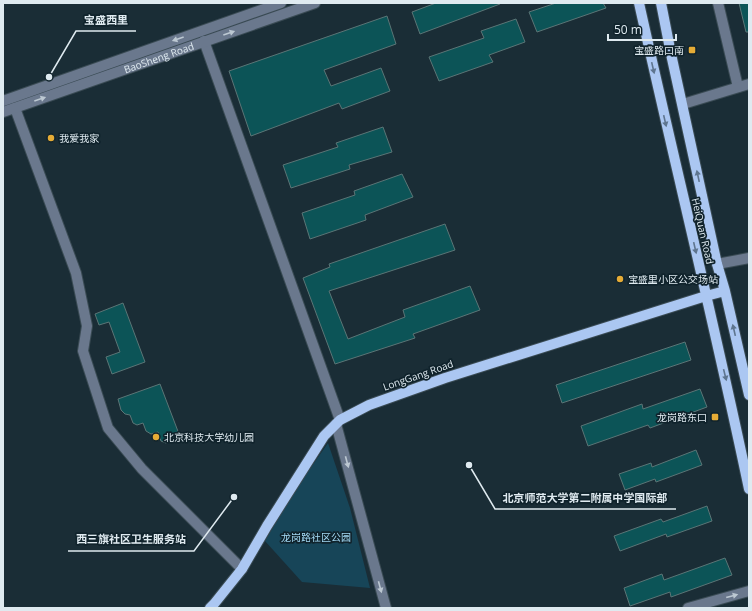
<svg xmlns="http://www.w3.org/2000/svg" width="752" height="611" viewBox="0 0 752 611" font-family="'Open Sans','Noto Sans SC',sans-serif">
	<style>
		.green { fill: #174558 }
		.building { fill: #0c5457; stroke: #5b7576 }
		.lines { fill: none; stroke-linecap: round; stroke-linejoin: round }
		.minor-casing { stroke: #3a4b54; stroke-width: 12 }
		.major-casing { stroke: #3a4b54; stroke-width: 12 }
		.minor { stroke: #6a788d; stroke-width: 10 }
		.major { stroke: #abc7f2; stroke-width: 10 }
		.oneway { fill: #bcc8d2 }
		.oneway2 { fill: #5e758f }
		.poi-dot { fill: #e6ac36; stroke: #10232c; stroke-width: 1.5 }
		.labels { text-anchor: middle; stroke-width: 3.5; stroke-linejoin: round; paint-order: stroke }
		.poi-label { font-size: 10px; fill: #dfeaf0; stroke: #10232c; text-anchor: start }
		.street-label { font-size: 10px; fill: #dfeaf0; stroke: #10232c }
		.park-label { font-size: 10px; fill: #a3d9f4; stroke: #10232c }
		.leader { fill: none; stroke: #dfeaf0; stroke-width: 1.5 }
		.callout-dot { fill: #dfeaf0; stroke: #10232c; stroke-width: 1.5 }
		.callout-label { font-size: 11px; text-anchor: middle; font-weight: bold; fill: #dfeaf0; stroke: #10232c; stroke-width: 3.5; stroke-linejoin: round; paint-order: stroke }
	</style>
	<rect width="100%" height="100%" fill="#1a2d36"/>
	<path class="green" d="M328,443l22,65 20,80 -68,-6 -37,-41 30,-51z"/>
	<path class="building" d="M436,3h64v1l-80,30 -8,-22z
		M556,3h47l3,5 -69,24 -8,-20z
		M739,3h10v29h-3z
		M387,16l9,28 -72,26 7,16 50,-18 9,23 -48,18 -3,-6 -88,33 -22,-65z
		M516,19l9,23 -36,13 4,7 -54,19 -10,-24 55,-19 -3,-7z
		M383,127l9,25 -43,13 1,4 -59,19 -8,-23 55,-18 -2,-4z
		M402,174l11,23 -48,18 1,5 -56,19 -8,-26 53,-18 -1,-4z
		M445,224l10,26 -126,41 19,48 57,-22 -2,-7 67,-24 10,24 -67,24 2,4 -80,26 -32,-86 27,-11 -1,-3z
		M123,303l22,59 -33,12 -6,-17 14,-5 -11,-30 -10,3 -4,-11z
		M685,342l6,18 -129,43 -6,-18z
		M160,384l19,50 -6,2 2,5 -9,2 -5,-2 -3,-9 -7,2 -5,-3 -3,-8 -6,2 -4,-2 -3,-8 -5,-1 -4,-4 -3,-11z
		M700,389l7,18 -57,21 -2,-3 -60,21 -7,-20 61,-22 1,5z
		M696,450l6,15 -46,17 -1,-3 -30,11 -6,-16 32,-11 1,4z
		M707,506l5,15 -45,16 -1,-3 -46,17 -6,-15 47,-17 2,3z
		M725,558l7,17 -61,22 -1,-5 -40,14 -6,-18 38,-14 2,6z"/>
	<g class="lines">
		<g class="minor-casing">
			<g id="minor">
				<path d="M718,3l20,84"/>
				<path d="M204,41l136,379"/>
				<path d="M3,101l278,-98"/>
				<path d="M683,104l66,-20"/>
				<path d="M15,108l61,165 11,53 -4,25 25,77 34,41 100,100"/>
				<path id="s1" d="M3,112l312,-109"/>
				<path d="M717,264l32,-6"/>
				<path d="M336,424l50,184"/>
				<path d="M688,608l61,-17"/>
			</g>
		</g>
		<g class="major-casing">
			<path id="major" d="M639,3c36,162 76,323 110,486
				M661,3l10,51 46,210 8,27 24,104
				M210,608l4,-4 28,-35 25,-43 57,-90 16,-16 29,-15 76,-27 261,-82 19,-5"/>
		</g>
		<use href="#minor" class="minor"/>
		<use href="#major" class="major"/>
	</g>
	<defs><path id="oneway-solid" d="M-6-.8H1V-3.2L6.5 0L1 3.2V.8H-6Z"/></defs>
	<g class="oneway">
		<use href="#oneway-solid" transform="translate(229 33) rotate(-19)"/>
		<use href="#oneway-solid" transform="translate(178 39) rotate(161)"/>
		<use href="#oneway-solid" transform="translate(40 99) rotate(-19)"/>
		<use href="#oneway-solid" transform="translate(347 462) rotate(75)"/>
		<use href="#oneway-solid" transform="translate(380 587) rotate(75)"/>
		<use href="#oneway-solid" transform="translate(732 596) rotate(-15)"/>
	</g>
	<g class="oneway2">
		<use href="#oneway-solid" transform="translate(653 68) rotate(77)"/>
		<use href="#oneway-solid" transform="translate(665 121) rotate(77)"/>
		<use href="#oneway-solid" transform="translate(698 176) rotate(-102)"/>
		<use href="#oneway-solid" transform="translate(695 248) rotate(77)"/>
		<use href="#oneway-solid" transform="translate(734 330) rotate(-103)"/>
		<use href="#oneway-solid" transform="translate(725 375) rotate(76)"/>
	</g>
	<g class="poi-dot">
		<rect x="688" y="46" width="8" height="8" rx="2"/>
		<circle cx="51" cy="138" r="4"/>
		<circle cx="620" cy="279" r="4"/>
		<rect x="711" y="413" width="8" height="8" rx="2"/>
		<circle cx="156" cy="437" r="4"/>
	</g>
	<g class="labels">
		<g class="poi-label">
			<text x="684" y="54" text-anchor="end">宝盛路口南</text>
			<text x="59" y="142">我爱我家</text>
			<text x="628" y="283">宝盛里小区公交场站</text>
			<text x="707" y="421" text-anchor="end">龙岗路东口</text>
			<text x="164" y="441">北京科技大学幼儿园</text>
		</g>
		<g class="street-label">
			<text dy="4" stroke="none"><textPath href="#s1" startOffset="165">BaoSheng Road</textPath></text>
			<text transform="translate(703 231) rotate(77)" y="4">HeiQuan Road</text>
			<text transform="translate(418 375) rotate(-19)" y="4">LongGang Road</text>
		</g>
		<g class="park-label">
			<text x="316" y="541">龙岗路社区公园</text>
		</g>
	</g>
	<path class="leader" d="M49 77L76 31H136M469 465L495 509H676M234 497L194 551H68"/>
	<g class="callout-dot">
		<circle cx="49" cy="77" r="4"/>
		<circle cx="469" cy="465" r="4"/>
		<circle cx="234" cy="497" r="4"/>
	</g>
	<g class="callout-label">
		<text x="106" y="24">宝盛西里</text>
		<text x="585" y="502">北京师范大学第二附属中学国际部</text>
		<text x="131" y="543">西三旗社区卫生服务站</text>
	</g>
	<rect width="752" height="611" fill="none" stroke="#dfeaf0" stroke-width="8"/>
	<path d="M608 34v6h68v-6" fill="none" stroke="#dfeaf0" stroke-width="2"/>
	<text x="614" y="34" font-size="12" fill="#dfeaf0" stroke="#10232c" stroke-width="3" paint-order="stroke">50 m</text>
</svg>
